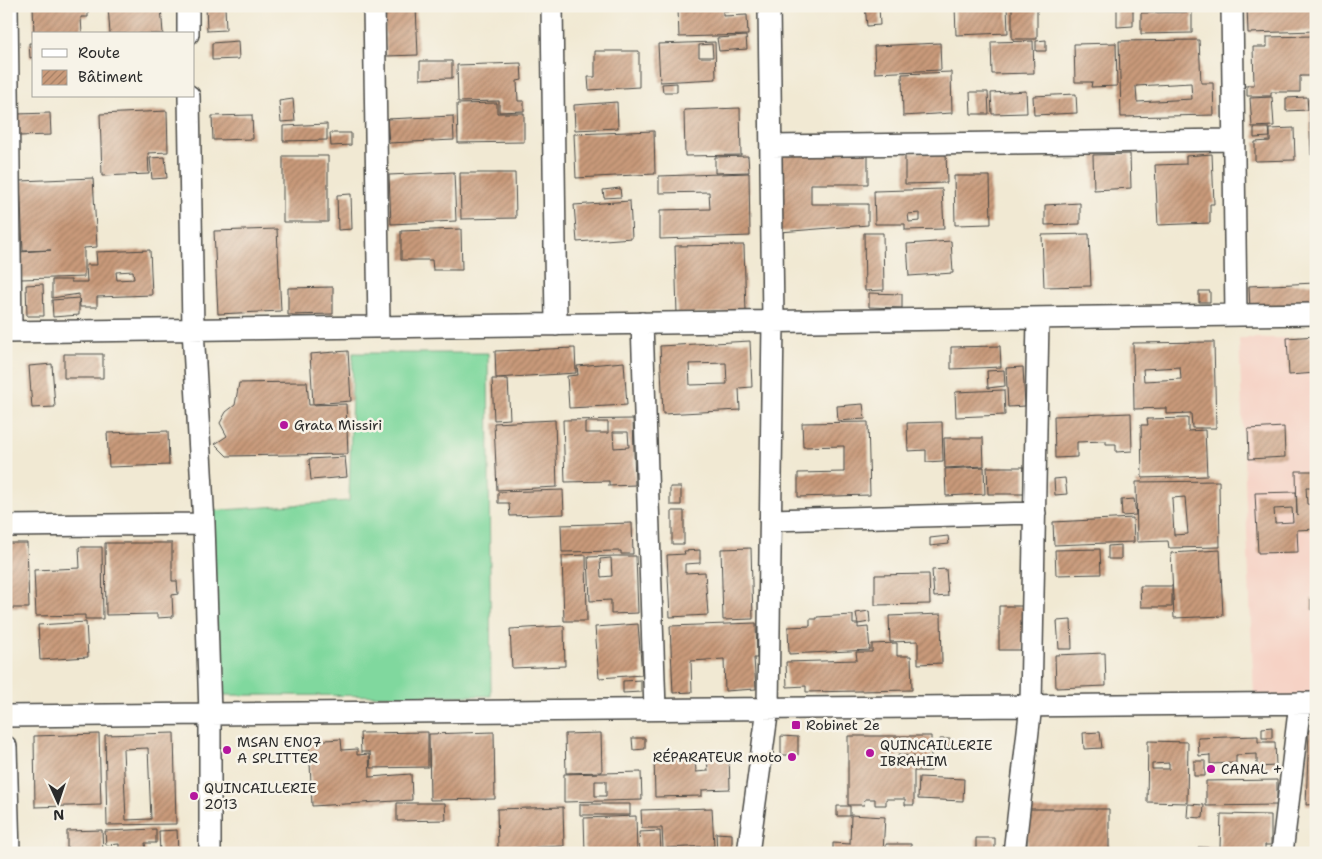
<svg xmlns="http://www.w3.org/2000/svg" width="1322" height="859" viewBox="0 0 1322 859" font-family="'Shantell Sans',sans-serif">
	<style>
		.built { fill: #f6d2c5 }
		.garden { fill: #80d89e; stroke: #568264 }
		.building { fill: url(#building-hatch); fill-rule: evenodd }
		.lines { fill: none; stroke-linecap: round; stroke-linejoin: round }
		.minor-casing { stroke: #494844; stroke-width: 24 }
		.minor { stroke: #fff; stroke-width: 21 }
		.poi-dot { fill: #b5179e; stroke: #f7f3e8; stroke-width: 2 }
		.labels { text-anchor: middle; stroke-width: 5; stroke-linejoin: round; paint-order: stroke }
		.poi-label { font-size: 14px; fill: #2b2b2b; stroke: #f7f3e8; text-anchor: start }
	</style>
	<defs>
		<pattern id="building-hatch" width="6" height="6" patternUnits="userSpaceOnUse" patternTransform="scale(1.25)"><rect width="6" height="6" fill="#c99a7a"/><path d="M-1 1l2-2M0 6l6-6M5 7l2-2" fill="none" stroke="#a37e64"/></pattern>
	</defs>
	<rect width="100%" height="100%" fill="#f7f3e8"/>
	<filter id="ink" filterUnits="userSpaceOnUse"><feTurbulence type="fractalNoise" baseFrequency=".02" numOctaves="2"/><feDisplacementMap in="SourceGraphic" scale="10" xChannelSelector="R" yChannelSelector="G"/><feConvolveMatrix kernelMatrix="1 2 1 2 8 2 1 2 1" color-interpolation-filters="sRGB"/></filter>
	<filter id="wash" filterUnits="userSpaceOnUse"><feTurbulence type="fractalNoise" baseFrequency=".0096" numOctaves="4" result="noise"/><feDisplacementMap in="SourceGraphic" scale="20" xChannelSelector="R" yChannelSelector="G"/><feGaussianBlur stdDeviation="1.12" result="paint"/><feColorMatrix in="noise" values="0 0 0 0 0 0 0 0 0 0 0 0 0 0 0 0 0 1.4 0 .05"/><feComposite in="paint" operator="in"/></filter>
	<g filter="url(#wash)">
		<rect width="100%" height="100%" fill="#f1e9d3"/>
		<path class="built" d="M1239,338h77v359h-62z"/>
		<path class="garden" d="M353,353h135l3,343 -277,-1 -4,-184 139,-10z"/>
		<g id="blocks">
			<path class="building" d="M33,6h55v11h-7l1,17h-48z
				M108,6h53l2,28h-53z
				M206,6h19l1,24 -19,1z
				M384,6h32l2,49 -32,1z
				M724,6h28v4l-28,1z
				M865,6h14l1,19 -13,1z
				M955,6h52l1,27 -52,2z
				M1012,6h25v33h-25z
				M1117,6h16v20l-16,1z
				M1247,6h65l1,6h3v19l-68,2z
				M723,7v9l24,-1 1,20 -69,2 -1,-28z
				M1192,12v21l-51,1v-21z
				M746,36l1,13 -28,2 -2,-13z
				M1313,36l1,40h-14v16h-29v4h-24v-11h7l-1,-38h14v-10z
				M1046,40v11h-10v-10z
				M1199,40l2,43h12l1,32 -93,2 -2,-76zM1191,83l1,16 -55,3 -1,-16z
				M238,41l1,18 -27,1v-17z
				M1033,41l1,32 -42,1 -1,-32z
				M715,42l1,37 -56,3 -2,-38zM712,44l1,13h-14v-12z
				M29,43h5v14l-4,1z
				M940,43l1,27 -66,3 -1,-27z
				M1116,43l1,43 -26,1 1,-5h-17l-1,-38z
				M595,51h44v36l-50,3 -1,-13h7z
				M420,61h32v17l-32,1z
				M521,63l1,17 -5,1 1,20h6v10l-25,1v-11l-41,1 -1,-37z
				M951,72l1,41 -49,3 -1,-42z
				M677,83v9h-14l-1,-8z
				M1026,91l1,22 -35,1 -1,-21z
				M970,92h18l1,22h-18z
				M1076,94l1,19 -43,2 -1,-19z
				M1272,97l2,29 -22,1 -2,-29z
				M1307,97l1,13 -22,1v-13z
				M293,99l2,22 -14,1 -2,-21z
				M1309,99h7v56h-5z
				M617,102l1,26 -43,2 -1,-25z
				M497,103v10h27v29l-66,1 -1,-39z
				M740,108l1,47 -56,1 -1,-46z
				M167,111l1,41 -20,1 1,21 -47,2 -2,-62z
				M50,113l1,22 -33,1 -1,-22z
				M252,115l1,24 -40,1 -1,-24z
				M453,116l1,24 -65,3 -2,-24z
				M327,124v16l-44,1v-15z
				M1254,128h15l1,9 -16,1z
				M1294,128l1,32 -40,1v-19l15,-1v-12z
				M654,131l1,43 -79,4 -2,-44z
				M330,133h21v12l-20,1z
				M868,150v34h-57v20h57v21l-88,7 -1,-79z
				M946,152l1,31 -42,1v-31z
				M1130,154l1,34 -37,2 -1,-35z
				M1212,154l2,50h-4v19l-52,2 -3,-60 31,-1v-8z
				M283,156h45v66h-45z
				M748,156l1,16 -34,1v-16z
				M165,157l2,21 -15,1 -2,-21z
				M454,172l2,49 -65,3 -2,-49z
				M460,173h55l1,45 -55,1z
				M749,173l1,63 -90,3v-29l50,-1 -1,-17 -50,1v-17z
				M954,176h36l1,48 -36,1z
				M93,178l4,69 -13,1v29l-63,2 -2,-27 32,-2 -28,1 -3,-70z
				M620,188l1,9 -17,1 -1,-8z
				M942,189l2,40 -39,1v-6h-30l-1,-33zM920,213v8l-11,1 -1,-8z
				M351,194l1,35 -14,1 -1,-35z
				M630,201l2,37 -55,4 -3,-37z
				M1080,203v21l-35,1v-20z
				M277,229l4,82 -63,3 -4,-83z
				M461,229l1,41h-29l-1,-10h-31v-29z
				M864,233h19l1,57 -19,1z
				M1089,234l2,52 -47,1 -2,-52z
				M951,241l2,32 -44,3 -2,-32z
				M744,245l2,67 -69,2 -2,-68z
				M150,250l2,45 -55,2v10h-17l-1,-13 -27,4v-18h19v2h16l-1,-17h11l-1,-13zM133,271l1,8 -17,1 -1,-8z
				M1316,283v25l-66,3 -1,-25z
				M43,284l1,32h-17l-1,-31z
				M333,287v27l-45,1v-27z
				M1199,291h11v11h-11z
				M869,293l33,1v14l-33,-1z
				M79,298v17l-26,2 -1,-17z
				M1316,336v37l-27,2 -2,-37z
				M750,341l2,46 -13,1 1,22 -77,4 -3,-68zM726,363l1,21 -37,1 -1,-21z
				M1214,342l2,86h-24l-1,-15 -25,1v-6l-32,1 -1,-66zM1180,367l1,12 -37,2 -1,-12z
				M1000,346l1,21 -50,2v-22z
				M575,348l1,25 -80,5 -1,-27z
				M348,351l3,50 -38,3 -3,-50z
				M64,354h39v24h-39z
				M624,362l3,43 -58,3 -2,-32 11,-1 -1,-9z
				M52,364l3,43 -23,1 -3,-42z
				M1023,367l2,39 -17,1 -2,-39z
				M1004,370l1,16 -17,2 -1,-17z
				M492,379h16l2,40 -16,1z
				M299,382h8l2,23 37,-1 2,50 -121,2 -12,-12 12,-8 -7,-13 6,-11 9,-7 4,-22z
				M1004,390l1,25 -49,2 -1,-25z
				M6,396h2v24h-2z
				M863,404l2,15 -27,2 -1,-15z
				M1131,413l1,38 -16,1v-8h-10v-3l-29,1v15l-22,1 -1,-42z
				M1188,418v13l17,-1 2,46 -65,2 -1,-53h7l-1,-6z
				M633,419l2,66 -26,1v-5l-44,1 -2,-62zM585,422h23v11h-23zM613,432h15l1,15 -15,1z
				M555,420l2,67 -60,3 -3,-67z
				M868,422l2,73 -72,2v-24l46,-1v-26l-41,1 -1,-24z
				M942,422l1,39 -17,1v-12l-18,1 -1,-28z
				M1284,427l1,30 -36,2 -1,-30z
				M168,431l1,34 -60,2 -2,-34z
				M944,438h39l1,28 -39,2z
				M345,457l2,20 -36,3 -2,-21z
				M984,467l1,27 -39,2 -1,-27z
				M987,467h37v27h-36z
				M1296,471h20v58l-19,1 1,22 -40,1 -3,-60 41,-1 1,23zM1306,487h7v18l-6,-1zM1292,508l1,14 -18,1 -1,-14z
				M1065,478l2,16 -12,1 -1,-16z
				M1219,481l1,66 -51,1 -1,-7 -31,1 -1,-60zM1185,497l3,37 -14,1 -2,-37z
				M670,487h11v18h-11z
				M563,490l1,24 -54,2 -1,-13h-11v-11z
				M1134,499l2,16 -14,1 -1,-16z
				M672,511h12v33h-12z
				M1133,518l1,24 -80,3 -1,-23z
				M632,523l1,31h-12v-3l-59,1 -1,-27z
				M948,536l1,8 -19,2v-8z
				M6,543h21l2,65h-23z
				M105,543h67v38h5l1,13 -6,1 1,22 -16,1v-4l-51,1z
				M1121,545v14h-13v-13z
				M79,547h23l1,72h-18v-4l-49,1 -2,-46 46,-2z
				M751,548l2,71 -30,1 -2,-71z
				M1100,549l1,25 -45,1 -1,-25z
				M700,550v13l-15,1v9l20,-1 3,43 -38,2 -3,-62 18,-1 -1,-3z
				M1220,550l3,66 -49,2 -3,-65z
				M586,555l1,66h-23l-2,-65z
				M615,556h21l2,57 -27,1v-14l-21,1 -2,-44zM611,558l1,18 -11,1 -1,-18z
				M946,569l2,27 -14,1 -2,-27z
				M929,574l1,30 -55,1v-30z
				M1140,586h32v21h-31z
				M1311,599h5v11h-5z
				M999,606h25v44h-25z
				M869,611l1,11 -12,2v4l10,-1 2,23 -81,4 -1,-27 22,-1v-7h7v-2l36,-2v9h5l-2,-11z
				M941,614l1,49 -24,1v-23l-28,1 -1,-26z
				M1071,620l1,29h-13l-2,-28z
				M86,622l2,35 -48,3 -2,-35z
				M756,623l1,35h-3l2,31 -31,2 -1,-32 -33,2 1,31 -19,1 -3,-67z
				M638,624l4,51 -43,3 -4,-51z
				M564,626l1,40 -53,2 -2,-39z
				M897,643v13h14l1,34 -106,2v-6l-19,1 -1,-25 71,-2 -1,-8h16v-8z
				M1105,653l1,33 -50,2 -1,-33z
				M641,680v12l-18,1v-12z
				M1272,727v11h-10v-10z
				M1309,730h7v74l-10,1z
				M428,732v35l-57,1 -1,-16h-9l-1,-19z
				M494,732l1,67 -65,1 -1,-66z
				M1100,732l2,16 -18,1 -1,-16z
				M174,733l2,91 -69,1 -2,-90zM148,748l3,71 -25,1 -3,-71z
				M601,733l1,39 -36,1 -1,-39z
				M99,734l2,71 -66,2 -1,-71z
				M781,736l17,1v18h-17z
				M848,736h83v35h-17v34h-9v-6h-19v6h-11v-6h-10l-1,6h-16zM898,755l16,1v7h-16z
				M1258,736v6h17l1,24 -19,1v-13l-21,1v8l-26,1v-9l-11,1 -1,-18z
				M632,738h13v11l-12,1z
				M341,739l1,11 15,-1v6l12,-1 1,23 41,-3 1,26 -100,6 -3,-65z
				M940,739h11v11h-11z
				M1148,741l40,1 -1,61 -40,-1zM1169,763v6h-17v-5z
				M729,753l1,36 -28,1v6l-47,1 -1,-42zM707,756l1,15 -12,1 -1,-15z
				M1194,761h11v15h-11z
				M641,772l1,28 -78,2v-28zM595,781h11v15h-11z
				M919,777l45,2 -1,22 -45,-2z
				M1277,780v25l-71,1v-25z
				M397,803h48l1,17 -49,1z
				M580,804h50v11h-50z
				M1188,804l16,1 -1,13 -16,-1z
				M837,806h13v10h-13z
				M563,807l1,39 -66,3 -1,-40z
				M712,808l2,38 -51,2 -1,-20h-20l-1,-18z
				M1027,809h82v44h-82z
				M1221,814l50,1v30h-6v8h-67v-6l22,1z
				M851,815l34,2 -2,36h-50v-10l17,1z
				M636,816l1,37h-52l-1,-35z
				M156,829v14h-11l1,10h-27v-9l-13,1 -1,-14z
				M102,830l1,23h-36v-22z
				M177,830l1,23h-18l-1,-22z
				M660,831l1,22h-21l-1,-21z
				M716,833l16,1v19h-15z
				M976,838h19v15h-19z
				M886,844h25v9h-25z
				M566,849v4h-73v-2z"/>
		</g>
	</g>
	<g filter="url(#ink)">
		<use href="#blocks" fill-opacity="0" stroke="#494844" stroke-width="1"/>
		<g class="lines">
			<g class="minor-casing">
				<path id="minor" d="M7,6l4,326
					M188,6v28
					M374,6l5,321
					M552,6l4,319
					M1232,6l4,309
					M189,96l4,233 11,195 6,190v139
					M771,146l462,-6
					M642,323l13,386
					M6,332l1310,-18
					M770,520l265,-7
					M6,526l198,-2
					M6,716l1310,-13
					M6,747l3,106
					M748,853l20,-145 5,-387 -4,-315
					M1014,853l17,-148 7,-387
					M1282,853l18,-150"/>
			</g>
			<use href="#minor" class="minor"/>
		</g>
	</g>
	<g class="poi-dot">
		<circle cx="284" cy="425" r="5"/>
		<rect x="791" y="720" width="10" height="10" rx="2.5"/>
		<circle cx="227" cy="750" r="5"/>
		<circle cx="870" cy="753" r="5"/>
		<circle cx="792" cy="757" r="5"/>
		<circle cx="1211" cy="769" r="5"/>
		<circle cx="194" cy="796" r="5"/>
	</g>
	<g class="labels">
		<g class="poi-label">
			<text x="294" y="430">Grata Missiri</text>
			<text x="806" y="730">Robinet 2e</text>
			<text x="237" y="747">MSAN EN07<tspan x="237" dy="16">A SPLITTER</tspan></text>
			<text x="880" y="750">QUINCAILLERIE<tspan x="880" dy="16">IBRAHIM</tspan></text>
			<text x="782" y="762" text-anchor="end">RÉPARATEUR moto</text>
			<text x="1221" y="774">CANAL +</text>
			<text x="204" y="793">QUINCAILLERIE<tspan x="204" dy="16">2013</tspan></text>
		</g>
	</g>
	<rect width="1322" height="859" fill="none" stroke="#f7f3e8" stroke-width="25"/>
	<rect x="32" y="32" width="162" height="65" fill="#f7f3e8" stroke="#a5a39c"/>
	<rect x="42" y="49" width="25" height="8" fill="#ffffff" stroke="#a5a39c"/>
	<text x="78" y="58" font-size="15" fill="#2b2b2b">Route</text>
	<rect x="42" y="70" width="25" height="15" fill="url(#building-hatch)" stroke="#a5a39c"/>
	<text x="78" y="82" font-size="15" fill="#2b2b2b">Bâtiment</text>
	<g transform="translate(58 802) rotate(177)" stroke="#f7f3e8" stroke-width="4" paint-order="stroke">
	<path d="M0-4L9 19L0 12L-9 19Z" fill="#2b2b2b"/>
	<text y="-8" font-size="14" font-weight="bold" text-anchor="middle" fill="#2b2b2b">N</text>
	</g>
</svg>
